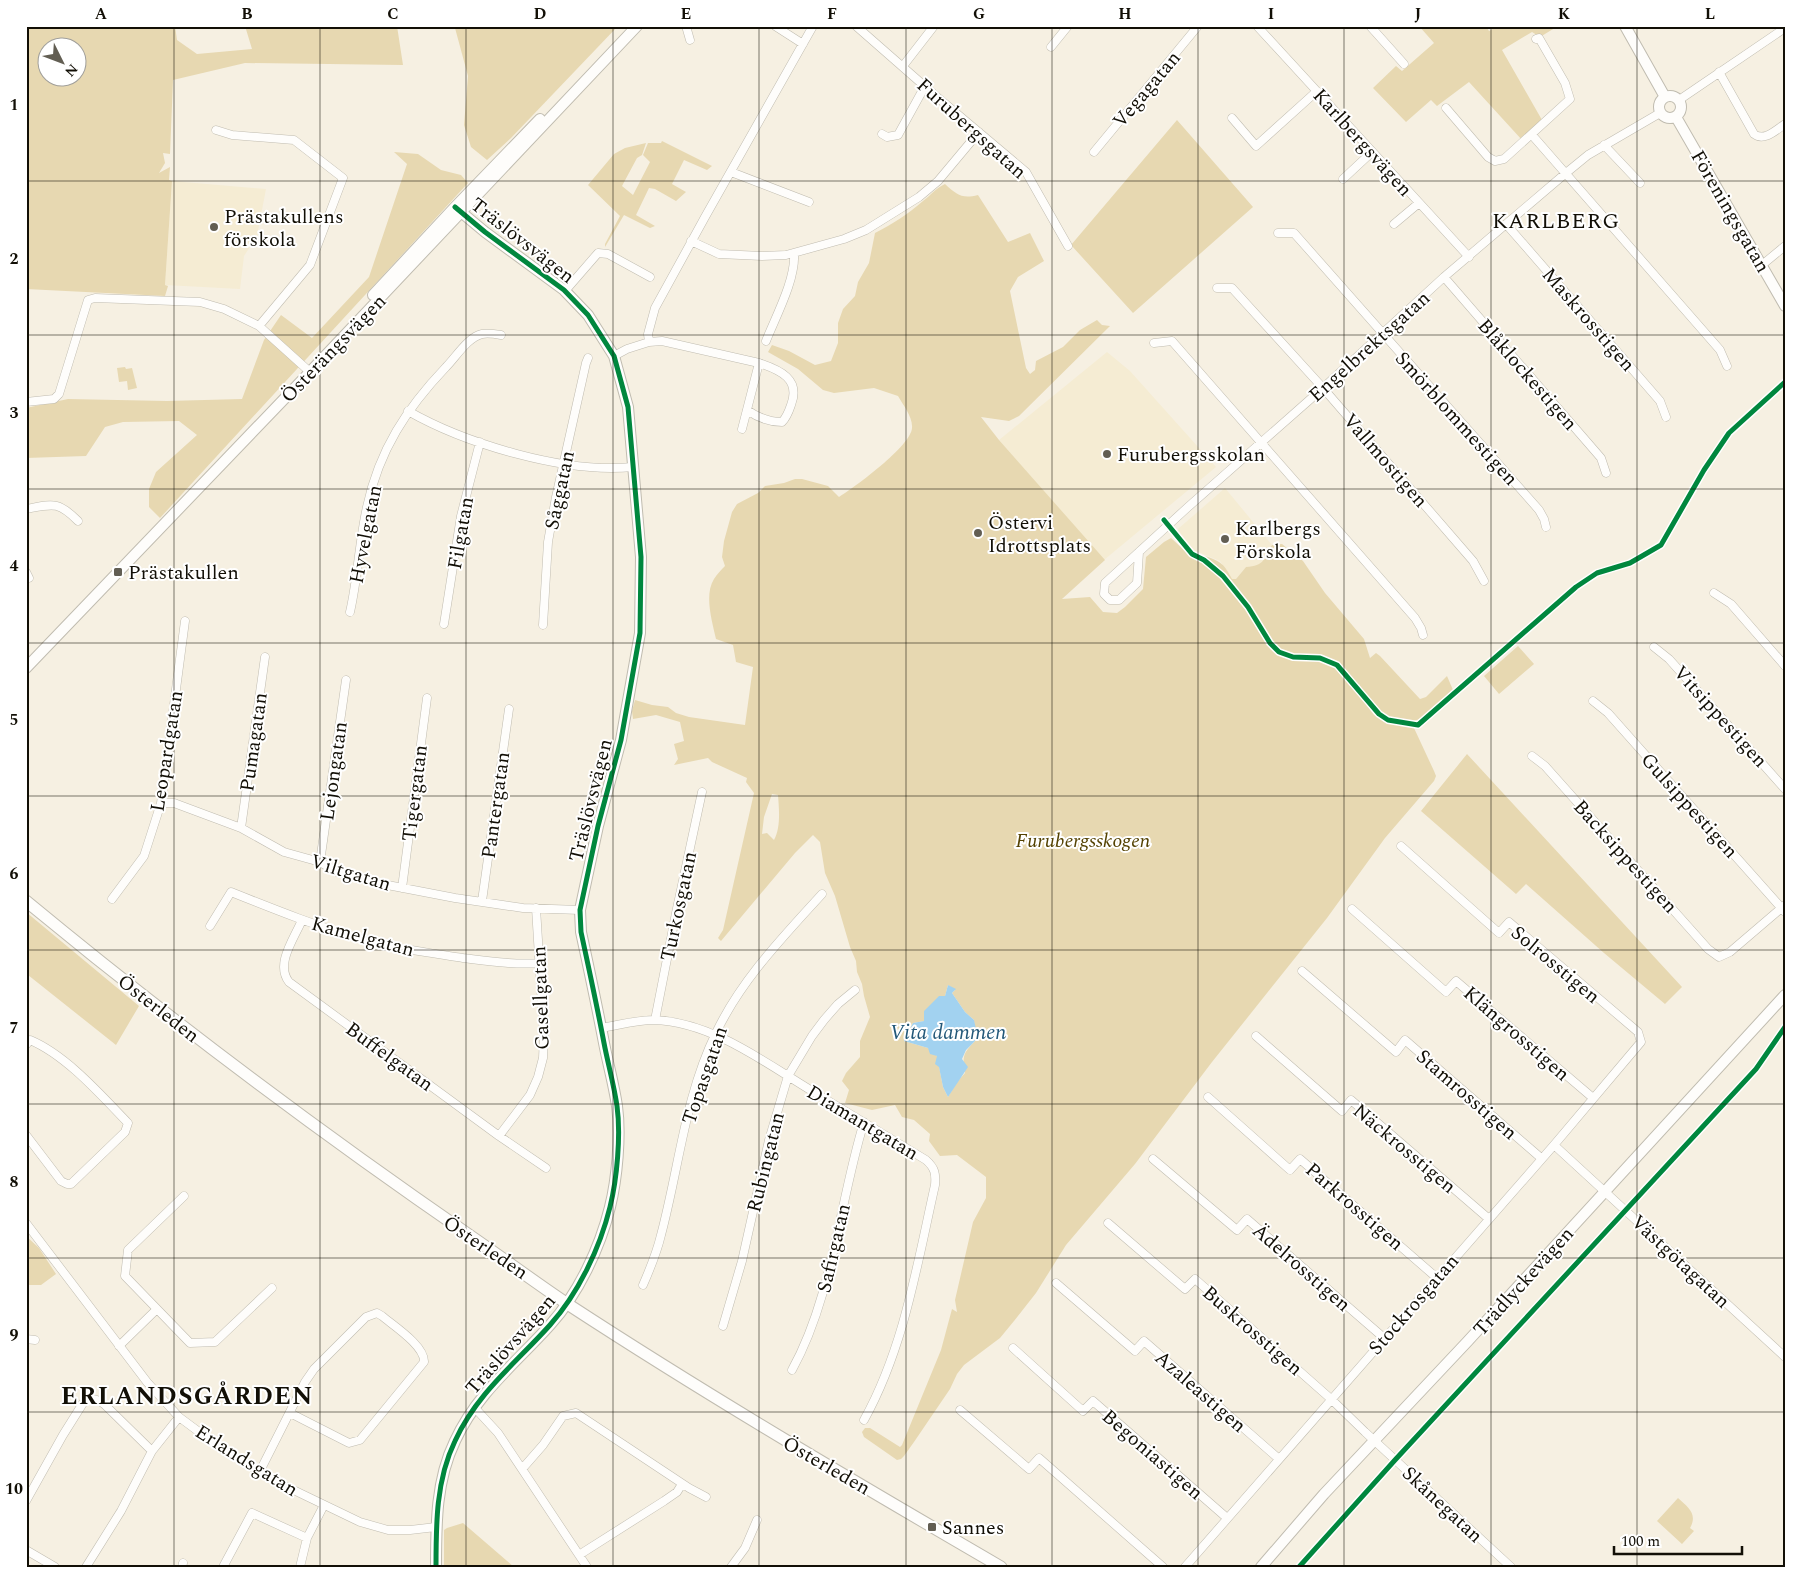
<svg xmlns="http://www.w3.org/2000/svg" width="1811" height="1593" viewBox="0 0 1811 1593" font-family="Spectral,serif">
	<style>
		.built { fill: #f5ecd3 }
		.green { fill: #e7d8b1; fill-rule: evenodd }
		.water { fill: #a2d2f0 }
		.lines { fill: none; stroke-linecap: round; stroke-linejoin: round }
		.minor-casing { stroke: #c0bcb0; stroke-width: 9 }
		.tertiary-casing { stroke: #c0bcb0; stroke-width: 12 }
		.secondary-casing { stroke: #c0bcb0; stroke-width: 13 }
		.minor { stroke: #fefdfb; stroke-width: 8 }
		.tertiary { stroke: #fefdfb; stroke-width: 10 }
		.secondary { stroke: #fefdfb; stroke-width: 11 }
		.cycleway-casing { stroke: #fff; stroke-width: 8 }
		.cycleway { stroke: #00873e; stroke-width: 5 }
		.grid { fill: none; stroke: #120f06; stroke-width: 1; stroke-opacity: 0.55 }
		.poi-dot { fill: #625e53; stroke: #fff; stroke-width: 2 }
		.labels { text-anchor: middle; stroke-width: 4; stroke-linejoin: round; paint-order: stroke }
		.street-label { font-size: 20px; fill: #120f06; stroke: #fff }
		.poi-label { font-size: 20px; fill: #120f06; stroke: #fff; text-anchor: start }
		.park-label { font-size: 20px; font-style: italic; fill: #544202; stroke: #fff }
		.water-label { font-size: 21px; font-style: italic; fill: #235879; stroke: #fff }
		.quarter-label { font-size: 22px; letter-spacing: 1px; fill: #120f06; stroke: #fff }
		.district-label { font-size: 25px; font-weight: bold; letter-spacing: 1px; fill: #120f06; stroke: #fff }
		.neatline { fill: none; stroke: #120f06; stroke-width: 2 }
		.grid-label { font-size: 16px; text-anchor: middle; font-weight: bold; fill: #120f06 }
	</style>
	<rect width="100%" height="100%" fill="#f6f0e2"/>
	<path class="built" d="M172,181l94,8 -9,47 -13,20 -4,33 -75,-4z
		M1107,352l23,19 86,96 -112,93 -105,-120z
		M1225,488l47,57 -9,17 -6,5h-11l-10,12 -4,1 -12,-19 -29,-12 -12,-16 -1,-4z"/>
	<path class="green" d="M26,26h149l2,14 20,14 55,-5 -7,-23h152l6,39 -158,-2 -72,17 -3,74 -7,-1 2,10 -6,10 11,-6 -1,13 3,1 -7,104 3,1 -3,10 -139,-7zM48,48h30v30h-30z
		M441,26h177l-107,112 -24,22 -16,-13 -7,-22 4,-49 -13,-48z
		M1419,26h67l3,5 9,-5h60l-18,11 -8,-5 -30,18 40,70 -20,20 -53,-58 -32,24 -6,-6 -25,22 -33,-34 23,-22 6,5 32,-28z
		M1177,120l76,87 -120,106 -62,-68z
		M662,141l50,25 -5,4 -23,-10 -12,24 14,8 -10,9 -21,-12 -6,-1 -13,27 19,11 -5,2 -26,-13 -19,32v-3l15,-28 -32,-31 26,-31 11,-6 21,-5 -4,12 -5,3 -15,28 11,9 17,-33 -7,-7 5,-12h13z
		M394,152l24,2 23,16 20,5 7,8 -308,335 -11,-11v-18l7,-17 41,-37 -18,-14 -56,1 -18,5 -19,29 -60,2v-50l42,-9 99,2 75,-2 22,-59 17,-25 31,23 57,-61 38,-113z
		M945,184c12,11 17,15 33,11l30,47 22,-9 14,28 -26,16 -8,14 16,77 4,6 5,-4 1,-9 27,-14 17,-17 17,-10 5,5 8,1 -91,90 -10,5 -28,-4 18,23 106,120 -43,39 28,-2 13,15 14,1 8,-6 18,-18 3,-32 18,-15 7,-4 13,12 16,10 5,-4c17,6 19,8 27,23h4l10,-12c19,-1 17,-8 26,-22l10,-1 21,17 22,32 39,46 6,19 6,-5 4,3 40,43 6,-2 21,-21 6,14c-8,7 -28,27 -36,30 -25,8 -48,-17 -58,-36l-3,7 18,24 11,7 29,6 20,43 2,5 -2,5 -49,57 -58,80 -115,144 -77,102 -69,81 -30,48 -22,28 -14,17 -36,27 -7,9 -7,15 -36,53 -10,14 -3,3 -4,1 -33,-23 -2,-5 3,-4h5l30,19 2,-2 39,-95 11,-41 5,3 -2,-12 18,-78 13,-24v-21l-29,-22 -17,1 -11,-15 1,-7 -16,-14 -12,-3 -7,-12 -23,5 -27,-7 4,-13 -7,-9 4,-8 14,-16v-16l10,-24 -6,-21 -2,-12 -5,-12 -1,-11 -6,-14 -15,-51 -10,-23 -5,-31 -7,-7 -18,18 -74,88 -3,-3 5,-8 31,-137 -8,-11 1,-4 -35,-16 -4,-4 -34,7 4,-6 -4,-15 10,-3 -4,-19 -24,-7 -23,4 -1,-8 3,-11 17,5 16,2 8,6 13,4 56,8 8,-58 -17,-5 -3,-17 -17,-6c-4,-18 -12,-44 -2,-60 3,-5 7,-9 11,-13l-3,-9 2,-16 8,-29 5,-8 21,-11 7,-7 19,-3 11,-4h7l26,7 11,11c16,-10 72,-51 73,-69 1,-11 -9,-23 -14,-32l-24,-8 -40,5 -11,-3 -25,-21 -30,-17 4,-7 17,6 26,14 16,-4 7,-18v-20l5,-14 12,-13 3,-14 11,-19 6,-30c18,-9 33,-19 48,-32 8,-6 13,-13 22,-17zM772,794l6,1c1,14 3,32 -4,45l-7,-7 -5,1 2,-17zM948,985l7,5 -3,3 13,19 9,8 1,21c-12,12 -13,16 -10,32l-8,9 -9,15 -5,-10 -6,-31 -9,-8 -24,-7 9,-18 11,-2 21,-25z
		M125,367l1,2 6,-1 5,20 -9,2 -1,-9 -8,1 -2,-14z
		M1518,646l16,18 -35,30 -15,-18z
		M1467,754l215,233 -17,17 -61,-51 -78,-69 -10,10 -95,-83z
		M26,912l113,94 -23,39 -88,-70 -2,2z
		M26,1236l13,12 17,26 -15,11h-12l-3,11z
		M1678,1498c10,9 20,16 12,30l4,3 -12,13 -25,-23z
		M463,1523l51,44h-70v-37l3,-2z"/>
	<path class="water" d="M948,985l8,4 -4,4 13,19 9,8 2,9 -1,12 -9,9 -4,9 6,8 -20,30 -5,-10 -4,-20 -4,-3 2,-8 -7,-2 -2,-6 -24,-7 9,-18 11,-2v-10l15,-15h6z"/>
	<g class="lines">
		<g class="minor-casing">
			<path id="minor" d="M686,26l4,14
				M775,26l28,18
				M856,26l81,71 89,75 42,74
				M1257,26l212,231
				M1370,26l34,38
				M1051,47l17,-21
				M903,66l31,-40
				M1719,72l35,62c10,8 22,-4 31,-10
				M1679,100l106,-72
				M1446,108l42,49 7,4 9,-2 66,-60 -5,-16 -26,-45 -3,1
				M1232,118l24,28 61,-55
				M216,130l16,5 62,5 49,38 -33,87 -51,61
				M882,134l5,3 11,-2 27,-49
				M1532,135l188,215 7,16
				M1604,145l36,38
				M1094,152l104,-126
				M731,172l78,30
				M1343,179l29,-27
				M1394,224l25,-21
				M1506,224l154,177 6,16
				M1278,233h16l245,277 5,9 2,8
				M691,241l28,13 43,2 24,-1 58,-16 22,-9 53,-33 19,-16 41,-49
				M1762,265l23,-19
				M1444,277l157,181 5,15
				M1217,288h15l91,100 150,173 11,20
				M565,291l33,-38 10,1 42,23
				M766,341c10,-25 30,-62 28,-88
				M649,342l13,-1 97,22 -17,66
				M1154,343l18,-2 243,277 6,10 2,7
				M614,356l13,-7 22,-7 -1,-8 7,-26 50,-91 108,-191
				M26,402l28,-3 5,-5 29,-94 7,-2 105,4 24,7 35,17 51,46
				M747,410c10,7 22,12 35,12 5,-5 7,-11 9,-17 10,-26 -11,-35 -32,-42
				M408,411c58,33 158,63 225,56
				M26,509c27,-5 32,-8 52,12
				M1139,552l-2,31 -18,17h-9l-6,-6 1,-11 83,-76 135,-119 121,-111 122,-104 22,-18 72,-42
				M26,572l3,6
				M1714,593l17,11 54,62
				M350,612c8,-35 9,-70 17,-105 12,-57 40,-99 79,-140 10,-10 22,-30 36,-33 6,-1 13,0 19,1
				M444,624l17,-108 19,-74
				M543,625l5,-83 8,-45 30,-134 2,-5
				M1654,647l15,12 116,130
				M1593,701l15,12 177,199
				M1532,756l13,10 163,183 11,8 11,-5 55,-47
				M161,803h13l67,25 43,24 36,10 17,10 40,11 78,15 68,10 57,2
				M241,828l24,-171
				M320,862l26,-182
				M402,888l25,-190
				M112,899l32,-43 17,-53 24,-182
				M482,901l27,-192
				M1352,909l94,83 10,-11 137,117
				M302,920c-8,19 -27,44 -13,62l210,154 47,32
				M210,926l21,-34c45,18 90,36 137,49 31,8 63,12 95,17 25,3 51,7 76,5
				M1302,971l94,81 9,-12 136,118
				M655,1020l21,-107 26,-121
				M601,1028c18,-3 35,-8 53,-8 58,2 110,42 158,71 38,23 76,46 114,69 9,8 10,14 9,25 -18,80 -31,163 -71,235
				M1256,1036l86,75 9,-11 138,119
				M26,1045l4,-5c36,15 71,55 98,83l-3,9 -54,52h-4l-6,-3 -35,-46
				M1208,1097l82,73 10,-11 137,119
				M499,1136l31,-41 8,-18 5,-19 1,-21 -8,-129
				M1554,1145l231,212
				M1153,1159l84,71 10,-11 137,119
				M26,1223l121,159 32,35 43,32 59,35 79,38 28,8h22l26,-3
				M1108,1223l77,66 10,-10 136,120 34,33 146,135
				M1056,1283l79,68 9,-10 135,118
				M643,1285c7,-16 14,-33 18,-50 18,-67 24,-139 55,-202 25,-53 67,-96 106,-139
				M157,1309l33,34 25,-1 57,-54
				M723,1326l19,-65 27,-121 19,-64 24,-40 12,-16 14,-16 17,-14
				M26,1339l9,1
				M119,1346l38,-37 -32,-33 3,-26 56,-54
				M1013,1348l70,63 10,-10 134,117
				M792,1370c41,-74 47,-167 72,-248
				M474,1407l24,26 89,134
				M960,1410l69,59 10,-11 124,109
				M522,1469l21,-24 20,-29 13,-3 113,75 17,9
				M260,1471l45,-89 9,-13 52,-52 11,-4 5,3c12,10 43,30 42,46l-64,78 -11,3 -6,-3 -53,-27
				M26,1501l37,-66 22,-35c8,-2 12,-1 19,4l48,47
				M26,1550l29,17
				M579,1555l85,-54 13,-9 5,-8
				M86,1567l35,-56 31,-60 27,-34
				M182,1567l1,-4
				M223,1567l29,-54 55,25
				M300,1567l7,-29 17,-33
				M731,1567l14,-19 12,-28
				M1185,1567l369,-422 87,-103 -3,-10 -129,-110 -10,11 -98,-87"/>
		</g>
		<g class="tertiary-casing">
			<path id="tertiary" d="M1625,26l40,71
				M1659 107a11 11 0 1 1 22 0a11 11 0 1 1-22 0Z
				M1676,117l109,189
				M373,295l82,-88 85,-88
				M26,668l284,-296 327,-346
				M436,1567c0,-43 0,-87 19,-126 22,-48 61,-78 95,-116 28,-31 50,-77 60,-118 7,-28 11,-72 7,-101 -3,-21 -9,-42 -13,-63 -7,-37 -15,-74 -23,-111l-1,-22 18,-84 23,-86 19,-107 1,-76 -13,-150 -14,-51 -26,-41 -24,-25 -79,-58 -30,-25
				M1261,1567l63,-73 143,-152 318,-347"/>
		</g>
		<g class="secondary-casing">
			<path id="secondary" d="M26,901c144,119 292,230 446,336 32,22 64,46 97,68 141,92 286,177 432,262"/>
		</g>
		<use href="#minor" class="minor"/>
		<use href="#tertiary" class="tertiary"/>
		<use href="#secondary" class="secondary"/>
		<g class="cycleway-casing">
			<path id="cycleway" d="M1164,520l28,34 12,6 19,16 25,31 22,36 9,9 14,5 27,1 17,7 42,49 9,6 30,5 158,-138 21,-14 33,-10 31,-18 43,-75 25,-37 56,-51
				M436,1567c0,-43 0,-87 19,-126 22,-48 61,-78 95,-116 28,-31 50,-77 60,-118 7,-28 11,-72 7,-101 -3,-21 -9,-42 -13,-63 -7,-37 -15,-74 -23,-111l-1,-22 18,-84 23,-86 19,-107 1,-76 -13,-150 -14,-51 -26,-41 -24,-25 -79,-58 -30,-25
				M1299,1567l96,-107 361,-391 29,-42"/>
		</g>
		<use href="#cycleway" class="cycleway"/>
	</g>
	<path class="grid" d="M174,26v1541M320,26v1541M466,26v1541M613,26v1541M759,26v1541M906,26v1541M1052,26v1541M1198,26v1541M1344,26v1541M1491,26v1541M1637,26v1541M26,181h1759M26,335h1759M26,489h1759M26,643h1759M26,796h1759M26,950h1759M26,1104h1759M26,1258h1759M26,1412h1759"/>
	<g class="poi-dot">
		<circle cx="214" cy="227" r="5"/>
		<circle cx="1107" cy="454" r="5"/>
		<circle cx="978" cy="533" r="5"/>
		<circle cx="1225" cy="539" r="5"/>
		<rect x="113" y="567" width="10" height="10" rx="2.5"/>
		<rect x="927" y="1522" width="10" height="10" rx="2.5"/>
	</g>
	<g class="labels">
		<g class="street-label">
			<text transform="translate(1146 89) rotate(-50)" y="7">Vegagatan</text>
			<text transform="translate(972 128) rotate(42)" y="7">Furubergsgatan</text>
			<text transform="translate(1363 142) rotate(48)" y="7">Karlbergsvägen</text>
			<text transform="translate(1731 211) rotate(60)" y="7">Föreningsgatan</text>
			<text transform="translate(523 240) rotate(38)" y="7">Träslövsvägen</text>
			<text transform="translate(1589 319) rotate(49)" y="7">Maskrosstigen</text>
			<text transform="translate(1369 346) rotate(-42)" y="7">Engelbrektsgatan</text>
			<text transform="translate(333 348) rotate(-46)" y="7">Österängsvägen</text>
			<text transform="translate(1528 374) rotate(49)" y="7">Blåklockestigen</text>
			<text transform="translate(1457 418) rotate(48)" y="7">Smörblommestigen</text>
			<text transform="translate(1386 460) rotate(49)" y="7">Vallmostigen</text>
			<text transform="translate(559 490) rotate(-78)" y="7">Såggatan</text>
			<text transform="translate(460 533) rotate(-80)" y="7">Filgatan</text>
			<text transform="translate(365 534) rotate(-79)" y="7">Hyvelgatan</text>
			<text transform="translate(1721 716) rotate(48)" y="7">Vitsippestigen</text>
			<text transform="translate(253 742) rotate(-82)" y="7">Pumagatan</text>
			<text transform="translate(166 751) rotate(-81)" y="7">Leopardgatan</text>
			<text transform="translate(333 771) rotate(-82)" y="7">Lejongatan</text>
			<text transform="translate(414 793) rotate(-83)" y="7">Tigergatan</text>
			<text transform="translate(590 800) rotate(-76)" y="7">Träslövsvägen</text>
			<text transform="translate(495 805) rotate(-82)" y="7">Pantergatan</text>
			<text transform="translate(1690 805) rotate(48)" y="7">Gulsippestigen</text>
			<text transform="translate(1626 856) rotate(48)" y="7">Backsippestigen</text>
			<text transform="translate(351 872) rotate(17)" y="7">Viltgatan</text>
			<text transform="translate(678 906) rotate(-78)" y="7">Turkosgatan</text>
			<text transform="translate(363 936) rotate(15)" y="7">Kamelgatan</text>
			<text transform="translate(1556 964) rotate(40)" y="7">Solrosstigen</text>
			<text transform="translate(540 998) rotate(-92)" y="7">Gasellgatan</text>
			<text transform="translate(159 1008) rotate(38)" y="7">Österleden</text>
			<text transform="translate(1517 1033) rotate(41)" y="7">Klängrosstigen</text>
			<text transform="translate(390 1056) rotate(36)" y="7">Buffelgatan</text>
			<text transform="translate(704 1075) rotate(-71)" y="7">Topasgatan</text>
			<text transform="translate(1467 1094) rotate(41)" y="7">Stamrosstigen</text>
			<text transform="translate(863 1122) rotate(31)" y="7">Diamantgatan</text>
			<text transform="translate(1405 1148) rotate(40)" y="7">Näckrosstigen</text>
			<text transform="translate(765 1162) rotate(-76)" y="7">Rubingatan</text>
			<text transform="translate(1355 1206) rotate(41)" y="7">Parkrosstigen</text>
			<text transform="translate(486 1247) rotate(34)" y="7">Österleden</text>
			<text transform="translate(833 1248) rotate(-77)" y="7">Safirgatan</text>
			<text transform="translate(1681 1261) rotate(43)" y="7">Västgötagatan</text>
			<text transform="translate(1302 1267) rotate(41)" y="7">Ädelrosstigen</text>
			<text transform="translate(1523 1281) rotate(-48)" y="7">Trädlyckevägen</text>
			<text transform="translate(1413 1304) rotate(-49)" y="7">Stockrosgatan</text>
			<text transform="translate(1253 1330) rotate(41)" y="7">Buskrosstigen</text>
			<text transform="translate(510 1344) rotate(-49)" y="7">Träslövsvägen</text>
			<text transform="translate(1201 1391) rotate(41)" y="7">Azaleastigen</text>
			<text transform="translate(1153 1454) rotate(41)" y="7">Begoniastigen</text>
			<text transform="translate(247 1460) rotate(32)" y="7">Erlandsgatan</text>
			<text transform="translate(827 1465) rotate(30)" y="7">Österleden</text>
			<text transform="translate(1443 1504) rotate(43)" y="7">Skånegatan</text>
		</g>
		<g class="poi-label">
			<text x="224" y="223">Prästakullens<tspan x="224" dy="23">förskola</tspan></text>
			<text x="1117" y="461">Furubergsskolan</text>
			<text x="988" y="529">Östervi<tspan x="988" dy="23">Idrottsplats</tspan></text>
			<text x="1235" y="535">Karlbergs<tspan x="1235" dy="23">Förskola</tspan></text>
			<text x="128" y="579">Prästakullen</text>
			<text x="942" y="1534">Sannes</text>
		</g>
		<g class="park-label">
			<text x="1083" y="847">Furubergsskogen</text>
		</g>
		<g class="water-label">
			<text x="948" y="1039">Vita dammen</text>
		</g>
		<g class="quarter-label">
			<text x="1556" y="228">KARLBERG</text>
		</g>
		<g class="district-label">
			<text x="187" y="1404">ERLANDSGÅRDEN</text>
		</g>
	</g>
	<rect width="1811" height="1593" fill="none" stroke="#ffffff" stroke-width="55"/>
	<g transform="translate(62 62) rotate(132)"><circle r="24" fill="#ffffff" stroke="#a09f9b"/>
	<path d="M0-4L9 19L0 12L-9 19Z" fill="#625e53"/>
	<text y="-8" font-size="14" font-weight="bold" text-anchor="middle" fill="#120f06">N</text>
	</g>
	<path d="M1614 1546v8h128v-8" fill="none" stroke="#120f06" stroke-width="2.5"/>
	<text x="1621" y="1546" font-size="15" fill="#120f06" stroke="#ffffff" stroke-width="4" paint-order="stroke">100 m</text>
	<rect x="28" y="28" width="1756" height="1538" class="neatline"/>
	<g class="grid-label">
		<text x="101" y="19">A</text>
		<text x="247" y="19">B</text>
		<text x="393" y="19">C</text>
		<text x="540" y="19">D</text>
		<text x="686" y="19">E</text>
		<text x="832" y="19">F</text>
		<text x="979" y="19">G</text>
		<text x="1125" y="19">H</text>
		<text x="1271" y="19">I</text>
		<text x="1418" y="19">J</text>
		<text x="1564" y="19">K</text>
		<text x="1710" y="19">L</text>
		<text x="14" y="110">1</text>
		<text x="14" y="264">2</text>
		<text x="14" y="418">3</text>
		<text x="14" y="571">4</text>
		<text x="14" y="725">5</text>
		<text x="14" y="879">6</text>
		<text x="14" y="1033">7</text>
		<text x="14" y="1187">8</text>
		<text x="14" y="1340">9</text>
		<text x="14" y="1494">10</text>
	</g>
</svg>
